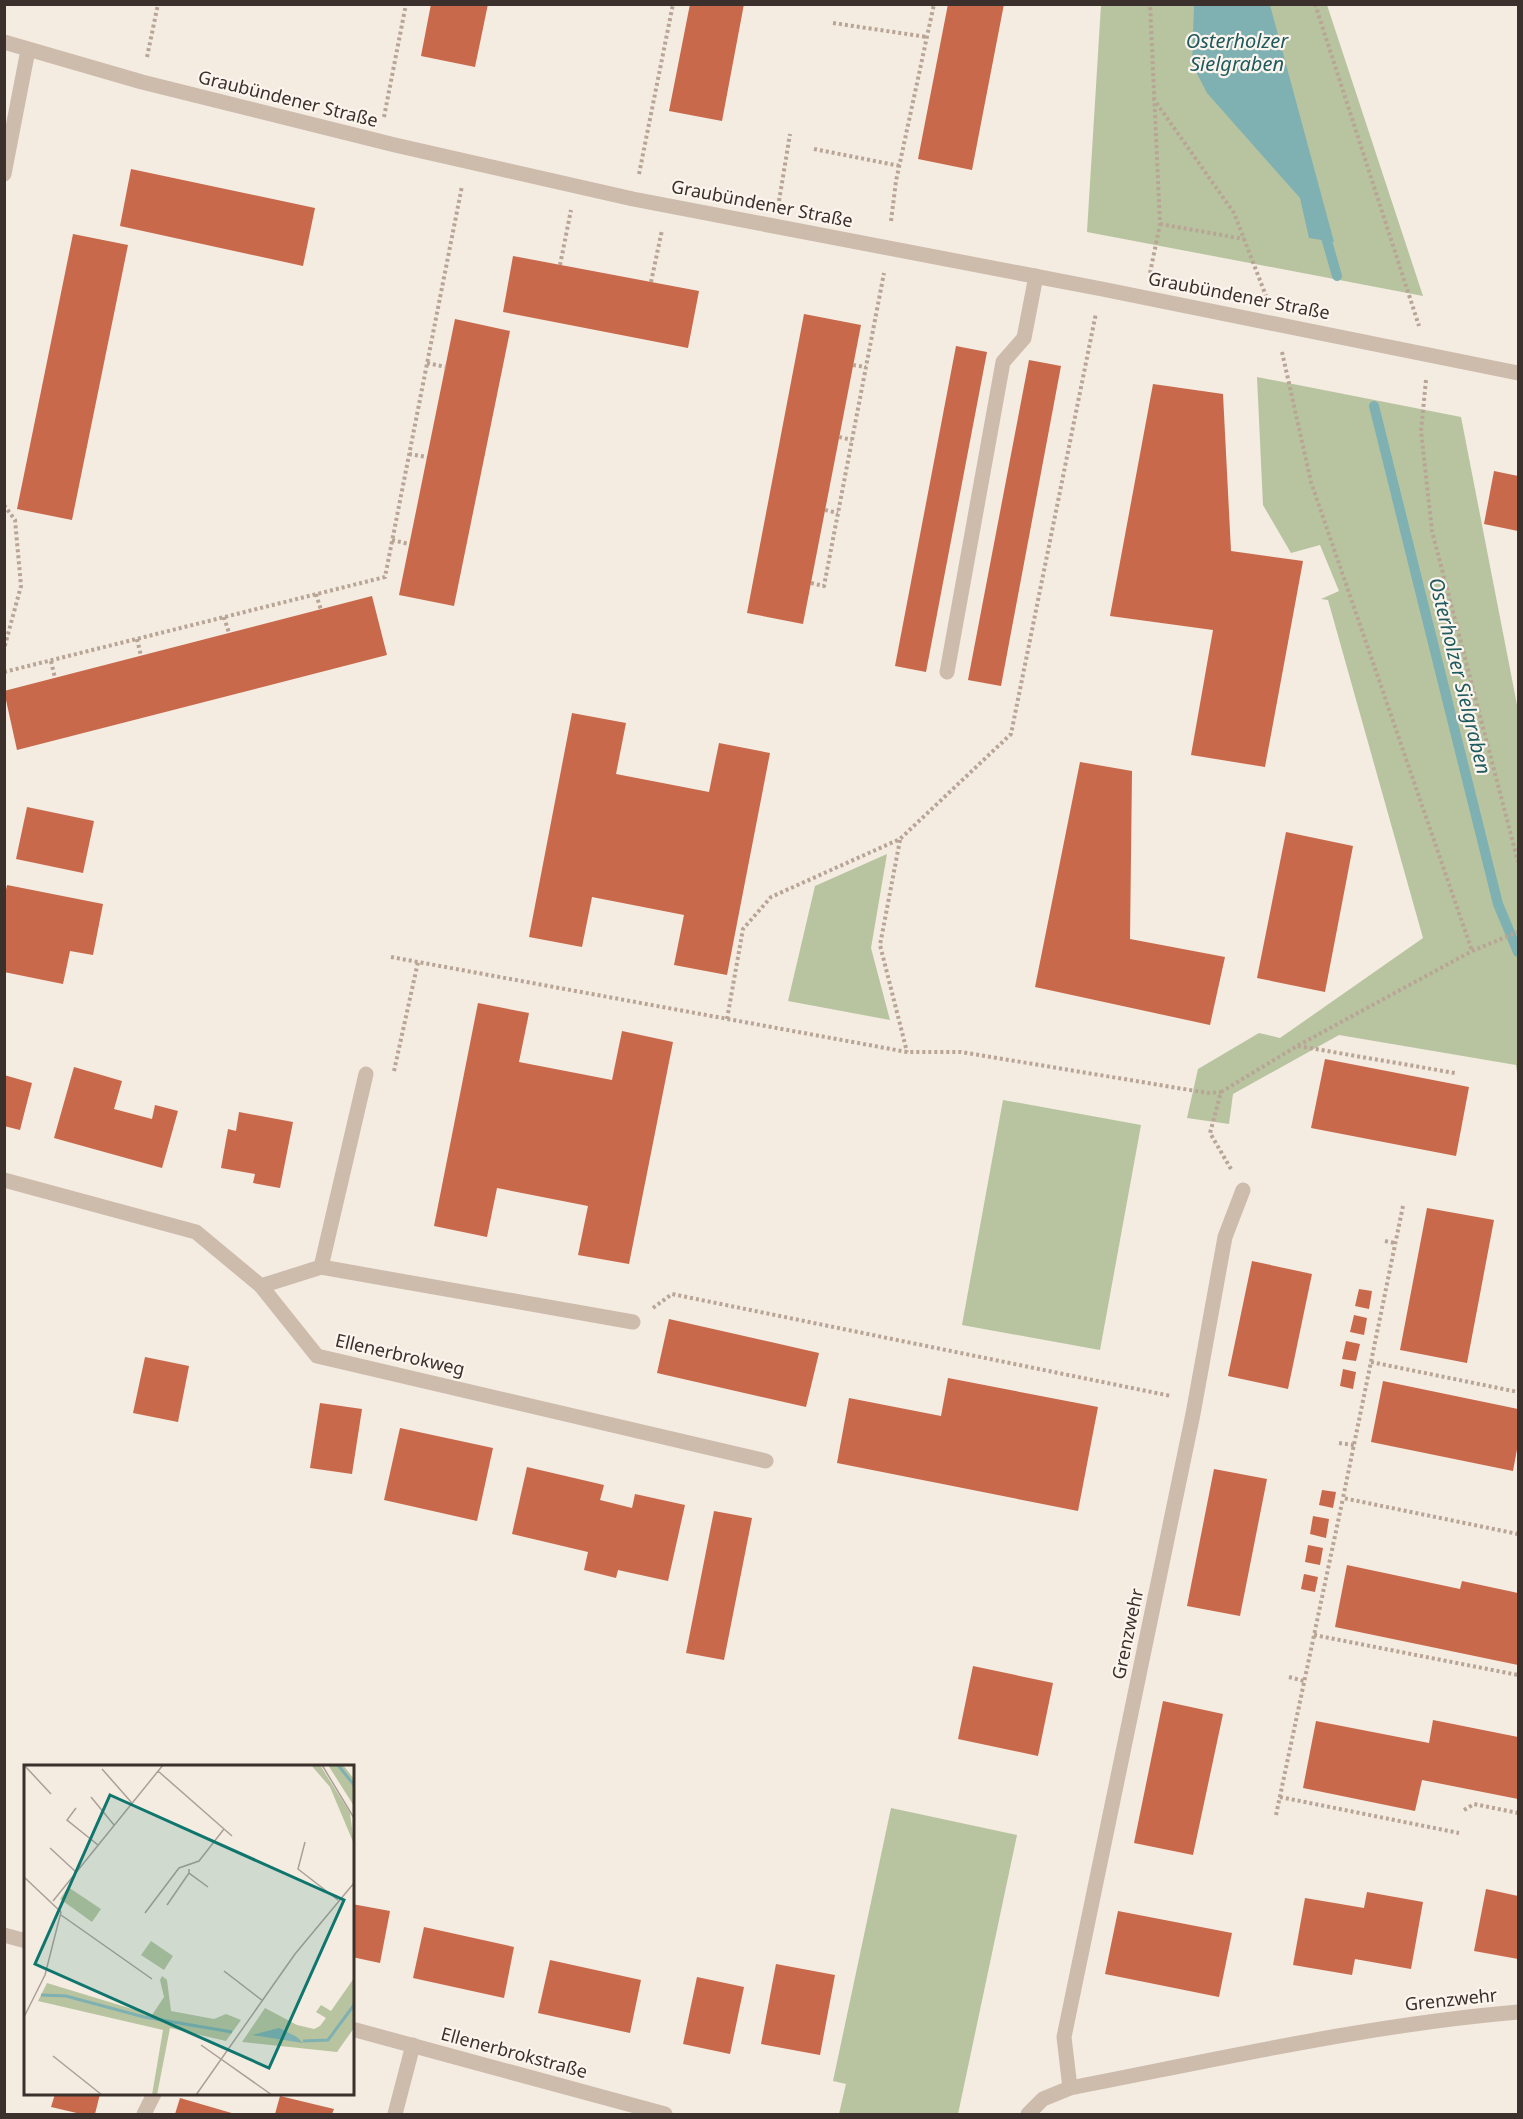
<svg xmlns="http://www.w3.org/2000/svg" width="1523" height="2119" viewBox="0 0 1523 2119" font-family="'Noto Sans',sans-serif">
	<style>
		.green { fill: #b8c4a0 }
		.water { fill: #7fb0b2 }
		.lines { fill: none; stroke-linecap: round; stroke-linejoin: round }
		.stream { stroke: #7fb0b2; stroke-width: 10 }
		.building { fill: #c8694b }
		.path { stroke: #b9a596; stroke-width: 4; stroke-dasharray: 3 3; stroke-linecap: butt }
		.service { stroke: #cdbbac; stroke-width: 15 }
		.minor { stroke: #cdbbac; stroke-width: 15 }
		.tertiary { stroke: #cdbbac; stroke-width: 15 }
		.labels { text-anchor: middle; stroke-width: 4.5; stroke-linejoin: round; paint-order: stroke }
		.street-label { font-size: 18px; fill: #3b302b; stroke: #fbf5ee }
		.water-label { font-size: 20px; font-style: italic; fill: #1f5a5e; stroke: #fbf5ee }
		.inset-river { fill: none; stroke: #7fb0b2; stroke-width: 3 }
		.inset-road { fill: none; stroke: #aaa098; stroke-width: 1.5 }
		.view { fill: #0f766e; fill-opacity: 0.15; stroke: #0f766e; stroke-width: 3 }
		.inset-edge { fill: none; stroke: #3b302b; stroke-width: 3 }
	</style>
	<rect width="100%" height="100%" fill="#f4ebe1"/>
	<path class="green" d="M1101,5h226l96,291 -336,-64z
		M1257,377l204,40 57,293v370l-2,-15 -177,-30 -106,59 -4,30 -42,-6 11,-49 61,-36 21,5 143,-100 -95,-338 -7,-1 18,-8 -19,-46 -29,8 -28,-48z
		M887,854l-16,94 19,72 -102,-19 27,-115z
		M1003,1100l138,25 -41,225 -138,-25z
		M891,1808l126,27 -59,279h-119l7,-30 -13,-3z"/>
	<path class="water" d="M1194,5h76l64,237 -25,-4 -9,-40 -93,-105 -15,-29z"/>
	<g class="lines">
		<path class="stream" d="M1323,227l14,49
			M1374,406l124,498 20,48"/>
	</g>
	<path class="building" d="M431,4h57l-13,63 -54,-11z
		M690,4h54l-22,117 -53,-10z
		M948,4h56l-32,166 -54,-11z
		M131,169l184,39 -12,58 -183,-40z
		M73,234l55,11 -56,275 -55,-11z
		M513,256l186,35 -11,57 -185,-36z
		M804,314l57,11 -58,299 -56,-11z
		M455,319l55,12 -56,275 -55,-11z
		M956,346l31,6 -61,320 -31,-6z
		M1029,360l32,6 -60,320 -33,-6z
		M1153,384l70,10 8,157 72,10 -38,206 -74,-12 22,-125 -103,-14z
		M1494,471l24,5v55l-34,-7z
		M372,596l15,59 -370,95 -13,-59z
		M572,713l54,10 -10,51 93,18 10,-49 51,10 -43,222 -53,-10 10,-50 -92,-18 -10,50 -53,-10z
		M1080,762l52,9 -2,168 95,18 -15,68 -175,-38z
		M27,807l67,14 -11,52 -67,-14z
		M1286,832l67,14 -28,146 -68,-14z
		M7,885l96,19 -10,51 -23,-4 -7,33 -59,-12v-73z
		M478,1003l51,10 -10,49 93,18 10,-49 51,11 -44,222 -51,-9 10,-49 -91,-18 -10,49 -53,-11z
		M1325,1059l144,28 -13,69 -145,-28z
		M74,1067l48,14 -8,28 38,10 3,-14 23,6 -16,57 -108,-30z
		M4,1075l28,8 -12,47 -16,-4z
		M239,1112l54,10 -13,66 -27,-5 2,-9 -34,-6 7,-39 8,2z
		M1427,1208l67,12 -27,143 -67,-13z
		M1252,1261l60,13 -24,115 -60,-13z
		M1359,1289l13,2 -3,18 -14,-3z
		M1354,1315l13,3 -3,17 -14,-3z
		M669,1319l150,34 -13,54 -149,-34z
		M1346,1341l14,3 -4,17 -14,-2z
		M145,1357l44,9 -11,56 -45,-9z
		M1343,1369l13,3 -3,17 -13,-3z
		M948,1378l150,29 -20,104 -241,-48 12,-65 92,18z
		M1383,1381l135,28v35l-5,27 -142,-29z
		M320,1403l42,6 -10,65 -42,-6z
		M400,1428l93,20 -16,73 -93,-21z
		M527,1467l77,18 -4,15 32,8 3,-14 50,11 -17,76 -50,-11 -2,8 -32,-8 4,-18 -76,-18z
		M1214,1469l53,10 -27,137 -53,-10z
		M1322,1490l14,2 -3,16 -14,-3z
		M714,1511l38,7 -28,142 -38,-7z
		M1313,1516l16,3 -3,19 -16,-4z
		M1308,1545l15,3 -3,17 -15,-3z
		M1347,1565l113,24 2,-8 56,12v72l-183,-38z
		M1304,1574l14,3 -3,15 -14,-3z
		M973,1666l80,17 -15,73 -80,-17z
		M1163,1701l60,13 -30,141 -59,-12z
		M1433,1720l85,17v62l-96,-19 -7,31 -112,-23 13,-67 113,22z
		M1486,1889l32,7v63l-44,-8z
		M1367,1892l56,10 -12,67 -56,-10 -3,16 -59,-10 12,-67 59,10z
		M352,1904l38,7 -10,52 -28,-6z
		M1118,1911l114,22 -13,64 -114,-23z
		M424,1927l90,20 -10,51 -91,-20z
		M550,1960l91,20 -11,53 -92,-20z
		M776,1964l59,11 -15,80 -59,-11z
		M697,1977l47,10 -14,67 -47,-10z
		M55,2094h45l-5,20h-14l-30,-7z
		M280,2096l54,13 -2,5h-57z
		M180,2098l55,16h-60z"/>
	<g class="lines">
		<path class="path" d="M1315,4l104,322
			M833,23l94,14
			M147,57l11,-53
			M1153,98l81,115 32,83
			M384,117l22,-113
			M814,149l86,17
			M639,174l34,-170
			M779,201l11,-67
			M891,221l5,-40 38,-177
			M1160,224l84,15
			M560,265l11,-55
			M1150,273l10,-49 -10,-220
			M651,282l11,-52
			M1282,352l29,130 161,469
			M427,363l19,4
			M853,365l13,2
			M1426,380l-5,51 11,100 86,331
			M839,437l13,3
			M409,454l18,3
			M4,505l11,15 6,66 -17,63
			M825,510l13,3
			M392,540l17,4
			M811,583l13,3 60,-313
			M316,594l5,16
			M224,617l5,16
			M137,639l4,17
			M51,661l4,17
			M4,672l381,-95 77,-391
			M900,840l-20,105 27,107
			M391,957l516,95h54l247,41 13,-1
			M727,1019l16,-90 28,-32 129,-58 111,-105 85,-421
			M1298,1046l157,27
			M394,1071l24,-109
			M1231,1169l-21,-36 11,-41 76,-46 175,-95 46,-19
			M1403,1206l-60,292 175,36
			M1385,1241l10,2
			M653,1308l19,-14 499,102
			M1371,1362l147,30
			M1339,1443l15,2
			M1314,1635l204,40
			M1289,1677l15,4
			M1280,1797l179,36
			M1464,1810l10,-6 44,9
			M1276,1815l67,-317"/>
		<path class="service" d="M947,672l56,-310 21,-24 12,-62
			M366,1074l-45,193 -60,19 56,70 449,105
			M321,1267l312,55
			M144,2114l10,-20
			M395,2114l18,-69"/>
		<path class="minor" d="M4,174l24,-124
			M4,1180l192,52 65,54
			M4,1935l22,6
			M352,2029l313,85
			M1070,2088l-6,-51 129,-623 32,-177 18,-47
			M1028,2114l15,-15 27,-11c149,-29 297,-63 448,-76"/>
		<path class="tertiary" d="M4,42l138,40 253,63 238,54 469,90 416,84"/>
	</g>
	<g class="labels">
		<g class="street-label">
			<text transform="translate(288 99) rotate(14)" y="6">Graubündener Straße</text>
			<text transform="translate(762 204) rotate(11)" y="6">Graubündener Straße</text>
			<text transform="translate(1239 296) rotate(11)" y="6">Graubündener Straße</text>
			<text transform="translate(400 1355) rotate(13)" y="6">Ellenerbrokweg</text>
			<text transform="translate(1128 1634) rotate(-78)" y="6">Grenzwehr</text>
			<text transform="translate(1451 2000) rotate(-6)" y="6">Grenzwehr</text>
			<text transform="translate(514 2053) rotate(15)" y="6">Ellenerbrokstraße</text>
		</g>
		<g class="water-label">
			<text x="1237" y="48">Osterholzer<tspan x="1237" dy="23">Sielgraben</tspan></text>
			<text transform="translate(1460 676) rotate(76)" y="7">Osterholzer Sielgraben</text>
		</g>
	</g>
	<g transform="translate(24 1765)">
		<rect width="330" height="330" fill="#f4ebe1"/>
		<path d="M287,0h9l30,48 4,31 -24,-57zM304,0h15l11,14v27zM44,122l33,22 -9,13 -32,-23zM127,176l22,15 -9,14 -23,-15zM138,211l5,4 4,31 43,8 12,-5 15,6 -15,21 -56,-13 -13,67h-5l11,-65 -125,-29 9,-18 105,32 12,-18 -4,-17zM330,213v50l-17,24 -95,-10 23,-34 32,17 17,4 6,-3 6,-8 -10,-6 5,-7 10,6z" fill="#b8c4a0"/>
		<path d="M255,263l18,9 6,6 -51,-8z" fill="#7fb0b2"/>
		<path class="inset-river" d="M314,0l16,20M17,230l25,1 78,21 88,15M279,276l25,-1 26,-35"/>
		<path class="inset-road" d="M0,0l27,29M298,0l32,53M78,4l30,34M134,6l74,65M67,32l23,28M52,43l-9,12 31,25M281,77l-7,27 40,31M26,83l26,24M165,104v4l19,14M0,112l37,35 -16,63 -21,42M29,136l110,-136M143,140l22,-32M121,148l34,-45 20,-7 25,-32M37,150l91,64M200,206l39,30M177,280l71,50M29,291l49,39M172,330l99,-141 59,-71"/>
		<path class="view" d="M86,30l234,105 -75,168 -234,-104z"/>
		<rect width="330" height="330" class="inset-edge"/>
	</g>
	<rect width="1523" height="2119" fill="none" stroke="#3b302b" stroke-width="12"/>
</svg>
